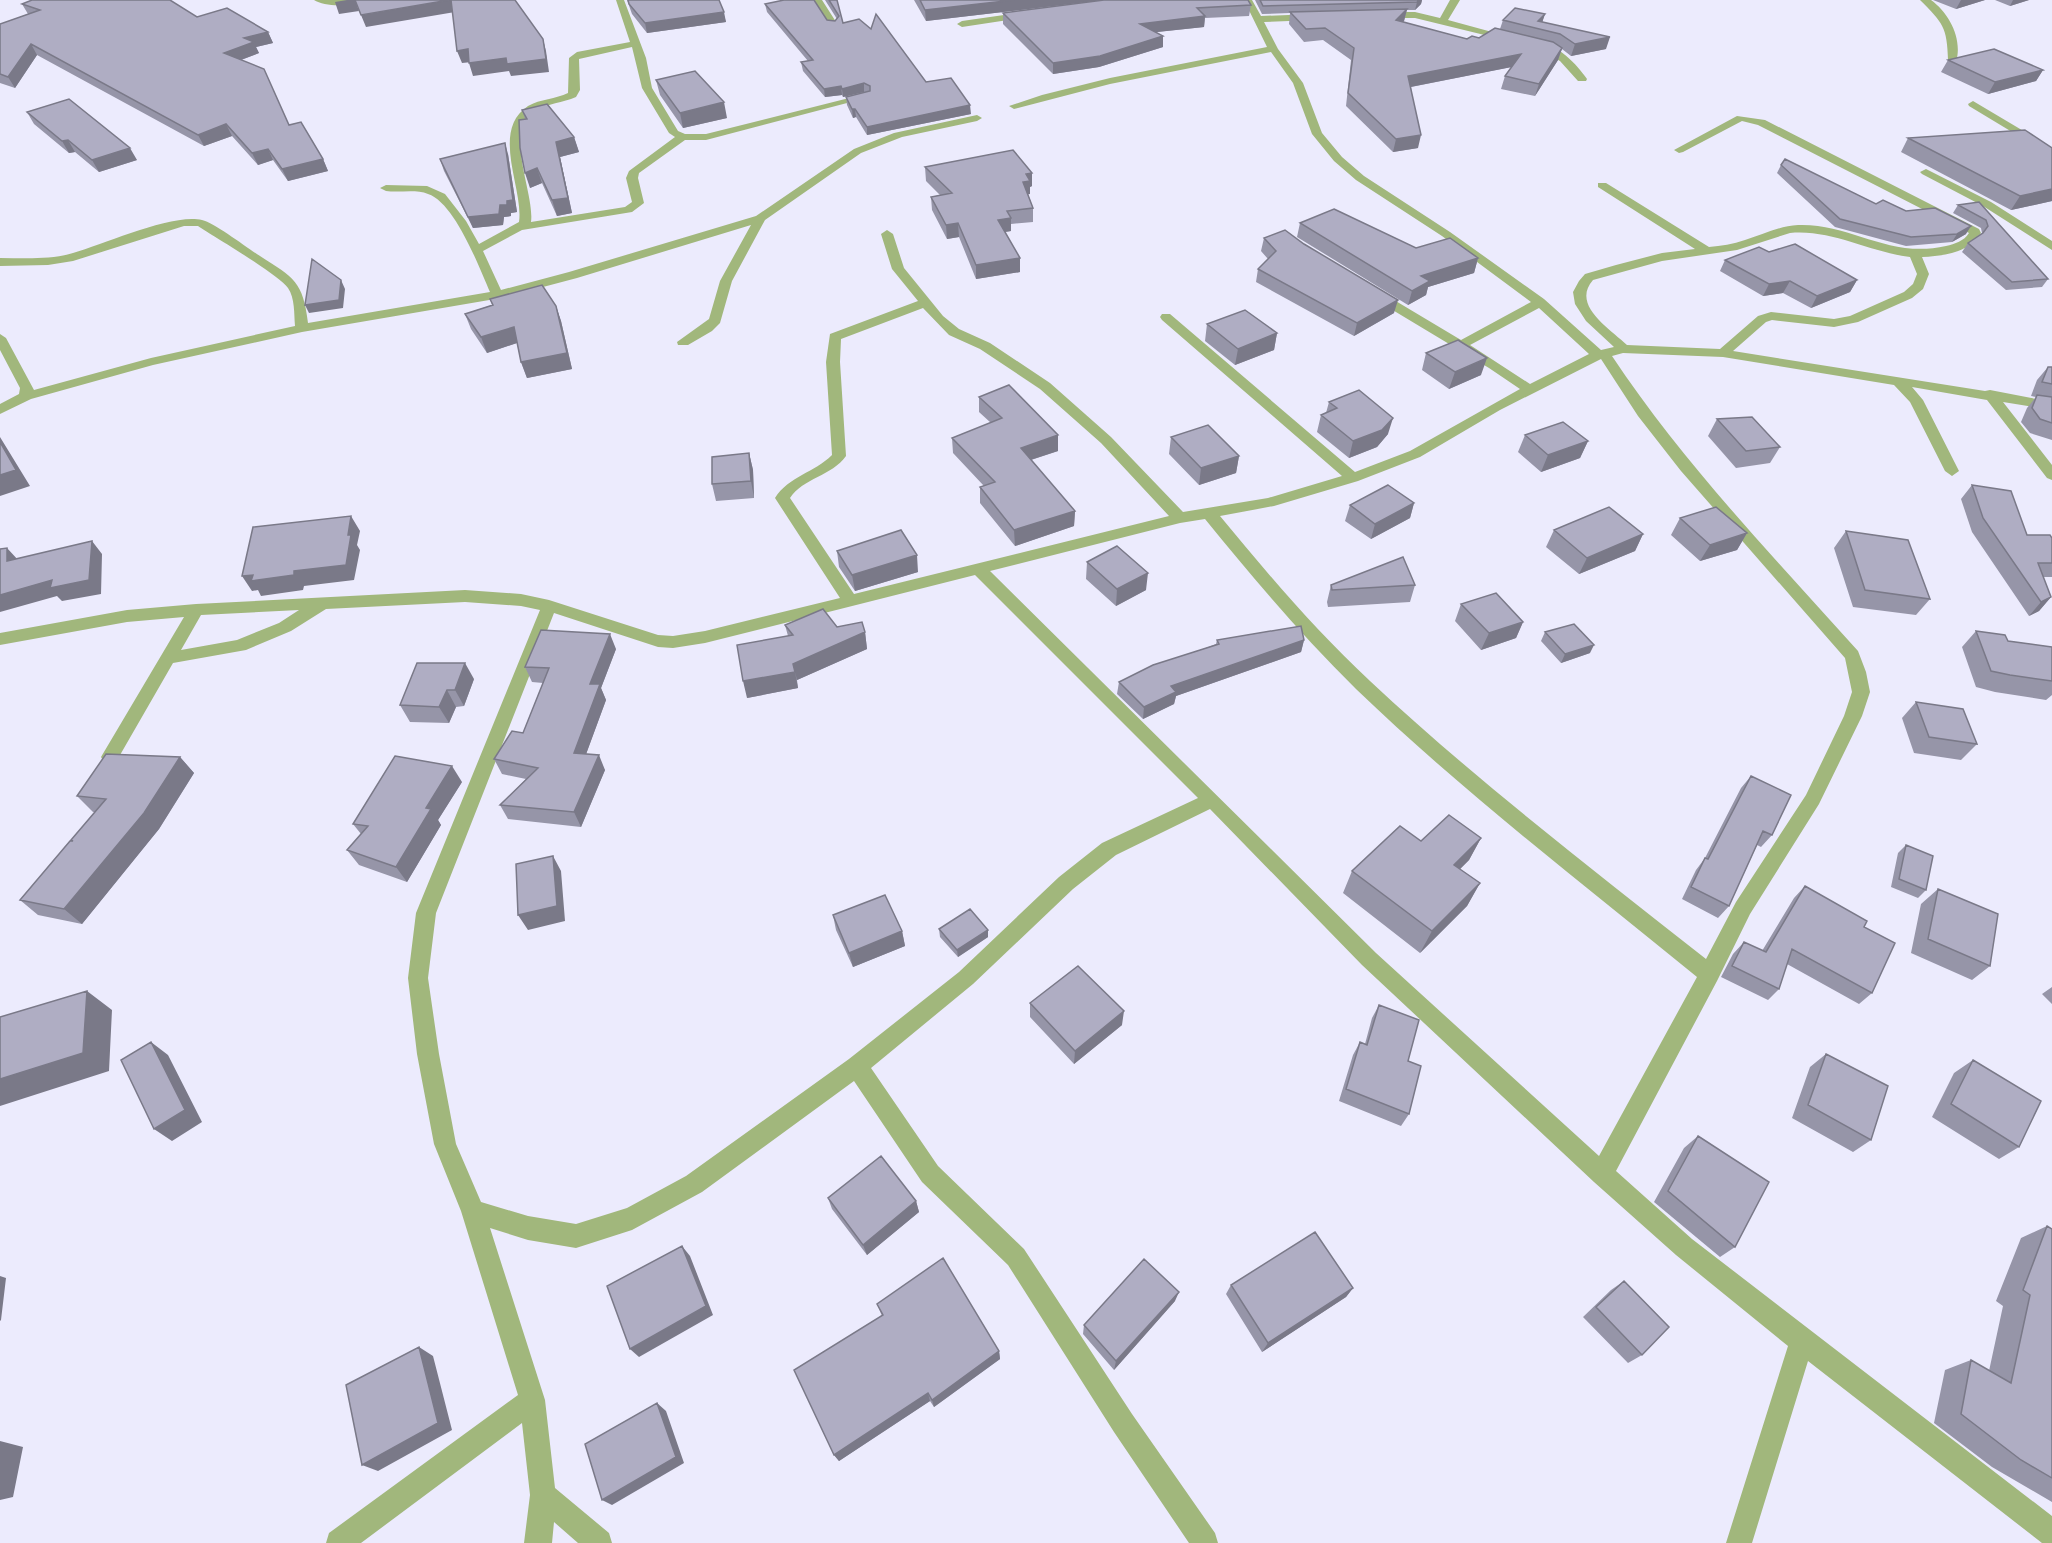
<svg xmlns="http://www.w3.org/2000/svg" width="2052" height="1543" viewBox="0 0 2052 1543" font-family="'Noto Sans',sans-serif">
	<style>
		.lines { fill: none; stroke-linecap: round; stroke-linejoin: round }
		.minor { fill: #a1b77c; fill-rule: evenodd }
		.wall { fill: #9695a8 }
		.shaded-wall { fill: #7a7988 }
		.building { fill: #afadc3; stroke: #7a7988; stroke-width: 1.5 }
	</style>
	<rect width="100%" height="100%" fill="#ecebfd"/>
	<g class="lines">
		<path class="minor" d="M314,0h48c-10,7 -37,7 -48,0z
			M616,0h8l22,58 6,30 26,43 7,3h21l159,-40 5,3 -164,43h-21l-46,33 -1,5 6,25 -12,9 -110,18 -39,21 18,39 68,-18 187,-56 98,-67 40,-16 83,-18 5,3 -5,3 -75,16 -41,16 -96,67 -33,61 -12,42 -8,8 -24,14h-10l-1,-3 32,-23 11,-38 31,-56 -174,53 -76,20 -199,34 -149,33 -122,34 -31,15v-10l19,-10 1,-6 -20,-38v-16l6,4 28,52 117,-32 144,-32c-1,-12 0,-28 -7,-38 -10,-14 -72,-50 -90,-62h-14l-111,35 -25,4 -48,1v-8c24,0 50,2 73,-5 32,-9 99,-40 129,-33 13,3 45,28 58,36 34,22 43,25 48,67l182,-31c-11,-25 -35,-89 -62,-98 -12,-5 -29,-1 -42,-3l-6,-3 6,-3 41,1 18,8 21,27 13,23 40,-22c5,-33 -29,-91 9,-116 12,-7 28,-7 40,-13l1,-35 8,-6 53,-10zM632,47l10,41 27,45 6,4 -46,34 -3,7 6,24 -7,5 -94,15c4,-30 -29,-90 5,-111 11,-8 27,-8 40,-14l4,-7 -1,-31z
			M812,0h10l16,25 -2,2h-6z
			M1244,0h8l9,16 53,-2 5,3 -5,3 -50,2 14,27 25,34 19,50 20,24 22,19 86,56 94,67 57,51 13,-3 -28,-26 -11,-17 -2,-12 6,-11 6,-7 31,-9 46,-12 33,-4 -97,-62v-4h8l103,64c12,-1 24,-3 36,-7 17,-5 34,-14 53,-15 53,-2 90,34 148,21 9,-2 18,-5 23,-13l-211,-108 -16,-4 -59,31 -4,1 -5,-3 63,-34 28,4 214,109 2,4c-12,20 -38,23 -59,24l7,17 -6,15 -11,9 -54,24 -24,5 -62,-7 -6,2 -33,29 252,40 5,-1 62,12v8l-49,-8 49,63v15l-5,-2 -60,-78 -75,-13 11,13 36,71 -7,5 -7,-5 -35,-69 -16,-17 -171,-28 -100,-4 -11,3c71,107 160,199 246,295l8,21 4,20 -8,24 -43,88 -69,110 -33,67 -101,190 76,68 360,277v27h-10l-234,-182 -56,182h-26l62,-197 -112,-91 -82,-73 -232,-217 -152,-156 -94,46 -43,34 -100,95 -102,84 67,98 86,83 108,165 83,119 3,10h-29l-75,-111 -106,-167 -86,-83 -68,-101 -152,111 -70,38 -56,18 -48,-8 -38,-12 55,172 10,88 54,45 3,10h-34l-24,-21 -2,21h-28l6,-48 -8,-72 -161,120h-35l3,-10 189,-138 -57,-184 -27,-67 -17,-90 -9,-76 8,-65 124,-303 -19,-4 -56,-4 -139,7 -35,22 -45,19 -73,13 -57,99 -6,2 -6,-2 -3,-5 83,-140 -57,5 -127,23v-12l127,-23 69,-6 269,-14 56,4 28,6 109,35 15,1 32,-5 135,-33 -65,-100c14,-22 39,-25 57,-43l-6,-93 4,-28 88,-33 -26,-32 -11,-35 6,-4 6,4 11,34 39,48 16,13 31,14 60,40 61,54 72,75 85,-14 74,-22 -180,-156 -2,-3 2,-3h8l185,158 55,-21 110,-62 -31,-21 -118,-71 -2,-3 2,-3h8l82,49 70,-38 -89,-66 -86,-56 -22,-19 -22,-27 -19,-51 -22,-31 -161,32 -96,25 -5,-3 33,-11 68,-17 157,-31zM1790,233c41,-4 79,19 120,24l7,17 -4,10 -9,8 -54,24 -16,3 -63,-7 -13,4 -38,33 -93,-4c-18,-17 -56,-40 -34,-65l69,-19 75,-11zM923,308l26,27 31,14 60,40 61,54 68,73 -315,78 -64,-96c13,-20 42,-22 56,-42l-6,-94 1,-23zM1539,308l50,46 -59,30 -60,-39zM1601,359l37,57 43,55 164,187 7,34 -8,24 -38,79 -70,107 -30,57c-114,-90 -230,-179 -336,-278 -55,-51 -103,-108 -150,-165l54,-10 84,-25 62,-24 80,-47zM1205,519c48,59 97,117 151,170 107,103 226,194 341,288l-98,179 -223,-203 -386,-382 190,-48zM975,575l223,223 -96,45 -43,34 -100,95 -110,87 -163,117 -59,32 -51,16 -48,-8 -47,-14 -25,-58 -17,-90 -11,-76 8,-65 118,-300 104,34 15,1 32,-5zM299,610l-20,13 -42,17 -56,10 20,-35z
			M1450,0h10l-12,20 66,18 -5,3 -94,-23h-34l-5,-3 5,-3h34l25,6z
			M1920,0h11c18,13 32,39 25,62l-8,-2c-1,-33 -5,-37 -28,-60z
			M1025,12l3,1v4l-66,10 -5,-3 5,-3z
			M1536,44c21,-2 40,20 51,35l-1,2h-8l-18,-20 -24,-13z
			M1973,101l79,47v8l-83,-50 -1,-2z
			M1926,169l65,33 61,39v9l-69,-44 -61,-32 -2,-2z"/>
	</g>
	<path class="wall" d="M627,0h92l7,22 -79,11 -15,-19z
		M825,0h12l6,23 128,91 -104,21 -11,-18 -3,1 -6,-13 -1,-8 19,-5 -22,5 -1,-2 -17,2 -22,-26 -2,-9 7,-1 -41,-49 -2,-8 62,16 8,1 2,-2z
		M914,0h190l-178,21z
		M1255,0h167l-1,4 -6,6h-8l-3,11 -1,1 64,17 12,-1 21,-9 3,-9 42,-6 -3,8 64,27 -35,7 -9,-7 -4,11 -23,36 -34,-7 4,-13 6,-9 -100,20 7,61 -25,4 -47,-46 5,-46 -28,-20 -19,2 -15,-18 1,-11 -28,1z
		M1933,0h52l-29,9z
		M1995,0h34l-19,6z
		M22,4l175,13 71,15 5,11 -17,4 3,6 -18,7 48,65 34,34 5,12 -40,10 -15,-21 -15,5 -26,-29 -28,10 -167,-91 -22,33 -15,-5v-59l28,-10z
		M1251,5l-2,11 -44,2 -1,9 -48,5 7,4v11l-64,20 -46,7 -50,-50v-11z
		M1948,60l95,10 -7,11 -48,13 -47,-22z
		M656,80l71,38 -44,10 -23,-33z
		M522,110l52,27 5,15 -19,5 12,56 -15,3 -15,-33 -12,5 -5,-69z
		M27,112l110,48 -38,12 -24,-20 -6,1 -35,-29z
		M1908,138l144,10v53l-41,9 -110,-58z
		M508,154l9,58 -6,1v3l-7,1 -1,8 -30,3 -29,-57 -4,-12z
		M1781,165l95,39 30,7 60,23 -14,8 -46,4 -71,-19 -58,-54z
		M925,167l107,19 -2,1v7h-2l5,14v14l-22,2v7l-6,1 15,40 -44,7 -17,-42 -12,2 -15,-29 -1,-13 9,-2 -14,-14z
		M1979,202l69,77 -6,8 -36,3 -44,-38 6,-9 14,-10 -1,-5 -28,-15 5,-8z
		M1300,223l116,25 62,10 -4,15 -46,14 -2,8 -18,10 -111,-68z
		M1264,238l130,75 -40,23 -98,-54 2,-13 10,-10 -7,-8z
		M1769,252l88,28 -7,12 -39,16 -28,-15 -20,3 -43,-25 5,-11z
		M490,299l66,7 5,15 11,48 -45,9 -6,-16 -4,-19 -30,10 -16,-24 -6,-15 27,-9z
		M1207,324l70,9 -3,17 -39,15 -30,-24z
		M1426,353l55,22 -32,14 -27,-19z
		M2048,367h4v73l-22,-7 -9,-11 6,-14 9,-11 -5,-1 6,-16z
		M979,397l79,54 -27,9 44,51 -1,15 -59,20 -35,-43v-16l4,-1 -31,-33 -1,-15 39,-15 -12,-11z
		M1329,402l59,32 -11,13 -28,11 -32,-26 4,-17 5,-2z
		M1717,419l63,28 -10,16 -34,5 -28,-32z
		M1525,435l63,6 -8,17 -39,14 -23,-20z
		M1171,437l68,19 -3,17 -37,12 -30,-31z
		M749,453l4,17 1,28 -38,3 -4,-17z
		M1972,485l55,50 25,3v39h-9l8,20 -12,14 -10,5 -57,-84 -11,-33z
		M1414,503l-4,15 -39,21 -26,-18 5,-16z
		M1680,518l67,15 -10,17 -37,11 -29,-26z
		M1554,530l89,4 -8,17 -56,23 -33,-27z
		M1846,531l84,68 -14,16 -63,-8 -19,-59z
		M837,551l81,21 -63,19 -16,-24z
		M1087,562l59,28 -30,16 -30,-27z
		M1331,585h84l-5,17 -82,5 -1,-5z
		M1461,604l62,18 -7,16 -35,12 -26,-29z
		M785,625l52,2 28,5 2,17 -70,31 1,8 -51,10 41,-62z
		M1976,631l32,10 44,6v48l-6,5 -51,-8 -19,-5 -14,-40z
		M1545,632l45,21 -29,10 -20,-22z
		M1217,640h87l-3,12 -125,44 -2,8 -31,15 -26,-25 2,-12 97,-38z
		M616,649l-15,39 5,12 -20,54 19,16 -24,57 -73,-8 -8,-14 26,-26 -24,-5 -8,-15 29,-26 20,-50 -11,-1 -7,-15z
		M474,679l-10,27 -8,1 -7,16 -39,-1 -10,-17z
		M1916,702l61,42 -16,16 -47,-7 -12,-35z
		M180,757l14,16 -35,56 -77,95 -44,-9 -18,-15 52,-59 23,-29h-2l-16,-16z
		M1751,776l21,59 -11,12 -4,-2 -28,61 -11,12 -36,-19 14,-29 9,-12 36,-70z
		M462,782l-24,38 3,5 -34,57 -48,-17 -12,-15 14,-16 -8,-10z
		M1481,838l-12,22 -9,9 20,14 -13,23 -47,47 -77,-60 9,-22 69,-30z
		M1906,845l20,45 -8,8 -27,-11 7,-34z
		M1805,886l59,41 8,66 -13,11 -72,-40 -8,25 -11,11 -47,-23 12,-23 11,-12 18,9 32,-53z
		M1938,889l52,77 -18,14 -61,-27 10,-49z
		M833,915l69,16 3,15 -52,21 -17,-37z
		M939,929l49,8 -30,20 -18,-20z
		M2052,987v17l-10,-10z
		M1030,1003l92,22 -48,39 -44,-47z
		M1379,1005l29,56 1,53 -8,12 -62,-25 14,-46 7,-13 5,2 7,-26z
		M1826,1054l45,86 -18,12 -61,-34 18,-51z
		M1973,1060l46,87 -20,12 -67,-42 22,-44z
		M1698,1136l37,111 -15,10 -66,-55 30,-54z
		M828,1198l88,3 3,11 -52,43 -35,-46z
		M2047,1226l5,3v273l-60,-35 -58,-44 11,-53 26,-10 18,11 14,-65 -7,-5 25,-63z
		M1624,1281l18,74 -14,8 -45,-46 28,-27z
		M1231,1285l122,3 -7,9 -84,55 -36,-58z
		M1175,1301l-61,69 -31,-36 1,-9z
		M877,1304l122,47 1,8 -66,48 -4,-6 -91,60 -5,-6 48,-139z"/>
	<path class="shaded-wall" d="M347,0h8l4,11 -20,3 -4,-12z
		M449,0h3l3,12 -89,15 -5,-12z
		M1014,0h90l-178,21 -1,-11z
		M1419,0h3l-1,4 -6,6 2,-8z
		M1961,0h24l-29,9z
		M2013,0h16l-19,6z
		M1407,9l-3,12 -11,11 3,-12z
		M724,12l2,10 -79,11 -2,-10z
		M1545,14l-4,12 -3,-5z
		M1205,16l-1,11 -65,7 1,-10z
		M268,32l5,11 -17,4 3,6 -29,11 -6,-11 20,-15z
		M1163,36v11l-64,20 -46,7v-11z
		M1610,37l-4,12 -35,7 4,-12z
		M543,39l3,12 3,21 -38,4 -2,-5 -36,5 -4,-13z
		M31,44l6,11 -22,33 -7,-11z
		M1562,48l-4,12 -23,36 4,-12z
		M468,49l4,13 -10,1 -5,-12z
		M1521,54l-4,12 -112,22 3,-12z
		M2043,70l-7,11 -48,13 7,-12z
		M864,83v9l-21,5 -1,-8z
		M841,86l1,9 -17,2 -1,-8z
		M724,102l3,16 -44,10 -3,-15z
		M970,105l1,9 -104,21v-8z
		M852,109h3l1,8 -3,1z
		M226,124l6,12 -28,10 -6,-11z
		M1421,135l-3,13 -25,4 3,-13z
		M574,137l5,15 -19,5 12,56 -15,3 -5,-16 4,-58z
		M68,140l7,12 -6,1 -7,-12z
		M505,143l3,11 9,58 -6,1v3l-7,1 -1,8 -30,3 -5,-11z
		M130,148l7,12 -38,12 -7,-12z
		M268,149l5,11 -15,5 -6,-12z
		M323,159l5,12 -40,10 -6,-12z
		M537,168l5,15 -12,5 -5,-15z
		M1032,173v13l-2,1v7l-7,1v-13l3,-8z
		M2052,189v12l-41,9 9,-14z
		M1011,218v13l-13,2v-13z
		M958,223l1,14 -12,2 -1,-14z
		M1971,226l-5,8 -14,8 5,-8z
		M1020,258v14l-44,7v-14z
		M1478,258l-4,15 -46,14 -2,8 -18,10 4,-14 9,-15z
		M341,280l4,9 -2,19 -34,5 -4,-8z
		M1857,280l-7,12 -39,16 6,-12z
		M1790,281l-7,12 -20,3 6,-12z
		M1398,300l-4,13 -40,23 3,-13z
		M556,306l5,15 11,48 -45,9 -6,-16z
		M514,327l6,15 -33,11 -6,-16z
		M1277,333l-3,17 -39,15 3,-16z
		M1487,358l-6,17 -32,14 6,-17z
		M1393,418l-5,16 -11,13 -28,11 4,-17z
		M1058,435v16l-37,12v-15z
		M0,437l30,49 -30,10z
		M1588,441l-8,17 -39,14 7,-17z
		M749,453l4,17 1,28 -3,-17z
		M1239,456l-3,17 -37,12 2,-17z
		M1414,503l-4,15 -39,21 4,-15z
		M1075,511l-1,15 -59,20 -1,-16z
		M351,516l9,15 -3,14 3,5 -6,30 -50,6 -1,4 -42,6 -3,-6 -6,1 -10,-15 52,-5 54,-36z
		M1747,533l-10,17 -37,11 10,-16z
		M1643,534l-8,17 -56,23 8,-16z
		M92,541l10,13 -1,40 -39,7 -5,-5 -57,16v-17z
		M7,548l12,13h-12z
		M917,555l1,17 -63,19 -3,-16z
		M1148,573l-2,17 -30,16 1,-17z
		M2051,597l-12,14 -10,5 12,-14z
		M1523,622l-7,16 -35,12 8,-17z
		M865,632l2,17 -70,31 -4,-16z
		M610,634l6,15 -15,39 5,12 -25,68 -7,-15 16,-69z
		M1304,640l-3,12 -125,44 -2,8 -31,15 1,-12 27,-21z
		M1594,645l-4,8 -29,10 4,-9z
		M465,663l9,16 -10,27 -9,-16z
		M795,672l3,16 -51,10 -4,-17z
		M447,690l9,17 -7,16 -10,-16z
		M599,755l6,15 -24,57 -7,-15z
		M180,757l14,16 -35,56 -77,95 -18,-15z
		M452,766l10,16 -24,38 3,5 -34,57 -11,-15 30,-59z
		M1481,838l-12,22 -27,27 12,-22z
		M553,856l8,15 4,50 -37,9 -10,-15z
		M1480,883l-13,23 -47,47 12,-22z
		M988,930v7l-30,20 -1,-7z
		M902,931l3,15 -52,21 -4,-14z
		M87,991l25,19 -3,61 -109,35v-27z
		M1124,1011l-2,14 -48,39 1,-13z
		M151,1042l17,13 34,67 -30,19 -18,-12z
		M916,1201l3,11 -52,43 -4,-10z
		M682,1246l8,10 23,59 -74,42 -9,-8z
		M0,1276l6,2 -5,42 -1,1z
		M1353,1288l-7,9 -84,55 6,-9z
		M1179,1292l-4,9 -61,69 2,-9z
		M419,1347l14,9 19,74 -74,41 -16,-6z
		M999,1351l1,8 -66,48 -2,-7z
		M928,1393l2,8 -91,60 -5,-6z
		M657,1403l9,8 18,52 -72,42 -10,-5z
		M0,1441l23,6 -10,50 -13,3z"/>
	<path class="building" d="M32,0h138l27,17 30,-9 41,24 -24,6 10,4 -30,11 40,16 25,56 12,-3 22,37 -41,10 -14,-20 -16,4 -26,-29 -28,11 -167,-91 -23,33 -8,-3v-50l40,-14 -18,-6z
		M355,0h94l-88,15z
		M451,0h64l28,39 3,20 -39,5 -1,-6 -37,5 -1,-14 -11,2z
		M628,0h91l5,12 -79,11 -16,-19z
		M784,0h30l13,20 8,1 4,-5 -10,-16h8l6,23 16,-4 12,10 5,-15 50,68 25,-4 19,27 -103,22 -12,-18h-3l-6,-12 24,-6v-5l-6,-3 -22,6 -1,-3 -17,3 -23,-27 12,-2 -48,-56z
		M920,0h94l-89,10z
		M1104,0h144l3,5 -54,3 8,8 -65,8 23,12 -63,20 -47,7 -50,-50z
		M1260,0h159l-2,2 -154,4z
		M1515,8l30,6 -7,7 72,16 -35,7 -15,-10 -57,-14z
		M1407,9l-11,11 71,19 5,-3 7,2 16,-10 58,14 9,6 -23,36 -34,-8 16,-22 -113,22 13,59 -25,4 -48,-46 6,-45 -29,-20 -19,1 -16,-17z
		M1994,49l49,21 -48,12 -47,-22z
		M695,71l29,31 -44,11 -24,-33z
		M69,99l61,49 -38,12 -24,-20 -6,1 -35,-29z
		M547,104l27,33 -18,5 12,56 -16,2 -15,-32 -12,5 -5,-25 -1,-28 8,-1 -5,-9z
		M2025,130l27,18v41l-32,7 -112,-58z
		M505,143l8,57 -6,1v4h-7l-1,9 -31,3 -28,-58z
		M1013,150l19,23 -6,1 4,7 -7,1 10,26 -26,3 4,7 -13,2 22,38 -44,7 -18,-42 -12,2 -15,-28 21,-4 -27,-26z
		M1785,159l91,45 7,-4 23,11 29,-3 36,18 -14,8 -46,3 -71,-18 -59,-54z
		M1979,202l69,77 -36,3 -44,-39 15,-10 5,-7 -2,-6 -28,-15z
		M1334,209l82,39 34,-10 28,20 -57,18 9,5 -18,10 -112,-68z
		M1285,230l19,14 94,56 -41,23 -99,-54 18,-18 -12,-13z
		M1795,244l62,36 -40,16 -27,-15 -21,3 -44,-24 34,-13 10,5z
		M312,259l29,21 -2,20 -34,5z
		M542,285l14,21 11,47 -46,9 -7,-35 -33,10 -16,-23 28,-9 -3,-6z
		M1245,310l32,23 -39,16 -31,-25z
		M1458,340l29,18 -32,14 -29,-19z
		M2048,367h4v17l-10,-2z
		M1009,385l49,50 -37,13 54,63 -61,19 -34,-43 15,-5 -43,-44 50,-20 -23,-21z
		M1359,390l34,28 -11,12 -29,11 -32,-26 16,-7 -8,-6z
		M2037,395l15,2v26l-12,-4 -8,-11z
		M1752,417l28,30 -34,4 -29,-32z
		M1563,422l25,19 -40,14 -23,-20z
		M1208,425l31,31 -38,12 -30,-31z
		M0,442l16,28 -16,5z
		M749,453l2,28 -39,3v-27z
		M1388,485l26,18 -39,21 -25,-19z
		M1972,485l39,6 16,44h23l2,3v25h-14l13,34 -10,5 -58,-84z
		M1609,507l34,27 -56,24 -33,-28z
		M1716,507l31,26 -37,12 -30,-27z
		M351,516l-3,19h3l-5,30 -52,6v4l-43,6 2,-6 -11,1 11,-49z
		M901,530l16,25 -65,20 -15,-24z
		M1846,531l62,9 22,59 -65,-9z
		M92,541l-3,39 -39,8 2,-8 -52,15v-46l7,-1v13z
		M1117,546l31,27 -31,16 -30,-27z
		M1403,557l12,28 -83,5 -1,-5z
		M1496,593l27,29 -34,11 -28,-29z
		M823,609l14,18 25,-5 3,10 -72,32 2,8 -52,9 -6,-36 56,-10 -8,-10z
		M1574,624l20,21 -29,9 -20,-22z
		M1301,626l3,14 -133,46 5,6 -32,15 -25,-25 34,-17 66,-21 -2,-4z
		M541,630l69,4 -20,50h10l-26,69 25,2 -25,57 -74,-7 38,-37 -44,-9 18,-28 11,2 26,-65 -24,-1z
		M1976,631l29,4 3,6 44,6v34l-42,-6 -19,-4z
		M417,663h48l-10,27h-8l-8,17 -39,-2z
		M1916,702l47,7 14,35 -48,-7z
		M106,754l74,3 -36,56 -80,96 -44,-9 50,-59h3l-2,-1 35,-41 -29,-3z
		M395,756l57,10 -26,42 5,1 -35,58 -49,-17 21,-24 -15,-2z
		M1751,776l40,19 -19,40 -9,-4 -34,75 -38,-19 14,-29 3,1z
		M1449,815l32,23 -27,27 26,18 -48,48 -80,-60 48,-45 21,15z
		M1906,845l27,11 -7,34 -27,-11z
		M553,856l4,50 -39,9 -2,-51z
		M1805,886l62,35 -3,6 31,16 -23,50 -80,-44 -13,40 -47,-23 12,-24 22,10z
		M1938,889l60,25 -8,52 -62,-27z
		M885,895l17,36 -53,22 -16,-38z
		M970,909l18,21 -31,20 -18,-21z
		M1078,966l46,45 -49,40 -45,-48z
		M87,991l-4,62 -83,26v-62z
		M1379,1005l40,15 -11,41 13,5 -12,48 -63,-25 14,-47 7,3z
		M151,1042l34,68 -31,19 -33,-69z
		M1826,1054l62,32 -17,54 -63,-35z
		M1973,1060l68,41 -22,46 -68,-43z
		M1698,1136l71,46 -34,65 -67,-56z
		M881,1156l35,45 -53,44 -35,-47z
		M2047,1226l5,3v249l-31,-18 -60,-46 10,-54 40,23 19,-88 -7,-5z
		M1315,1232l38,56 -85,55 -37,-58z
		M682,1246l24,60 -76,43 -23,-63z
		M943,1258l56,93 -67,49 -4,-7 -94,62 -40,-85 89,-55 -6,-11z
		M1144,1259l35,33 -63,69 -32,-36z
		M1624,1281l45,46 -27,28 -46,-48z
		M419,1347l19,76 -76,42 -16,-80z
		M657,1403l19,54 -74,43 -17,-56z"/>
</svg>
